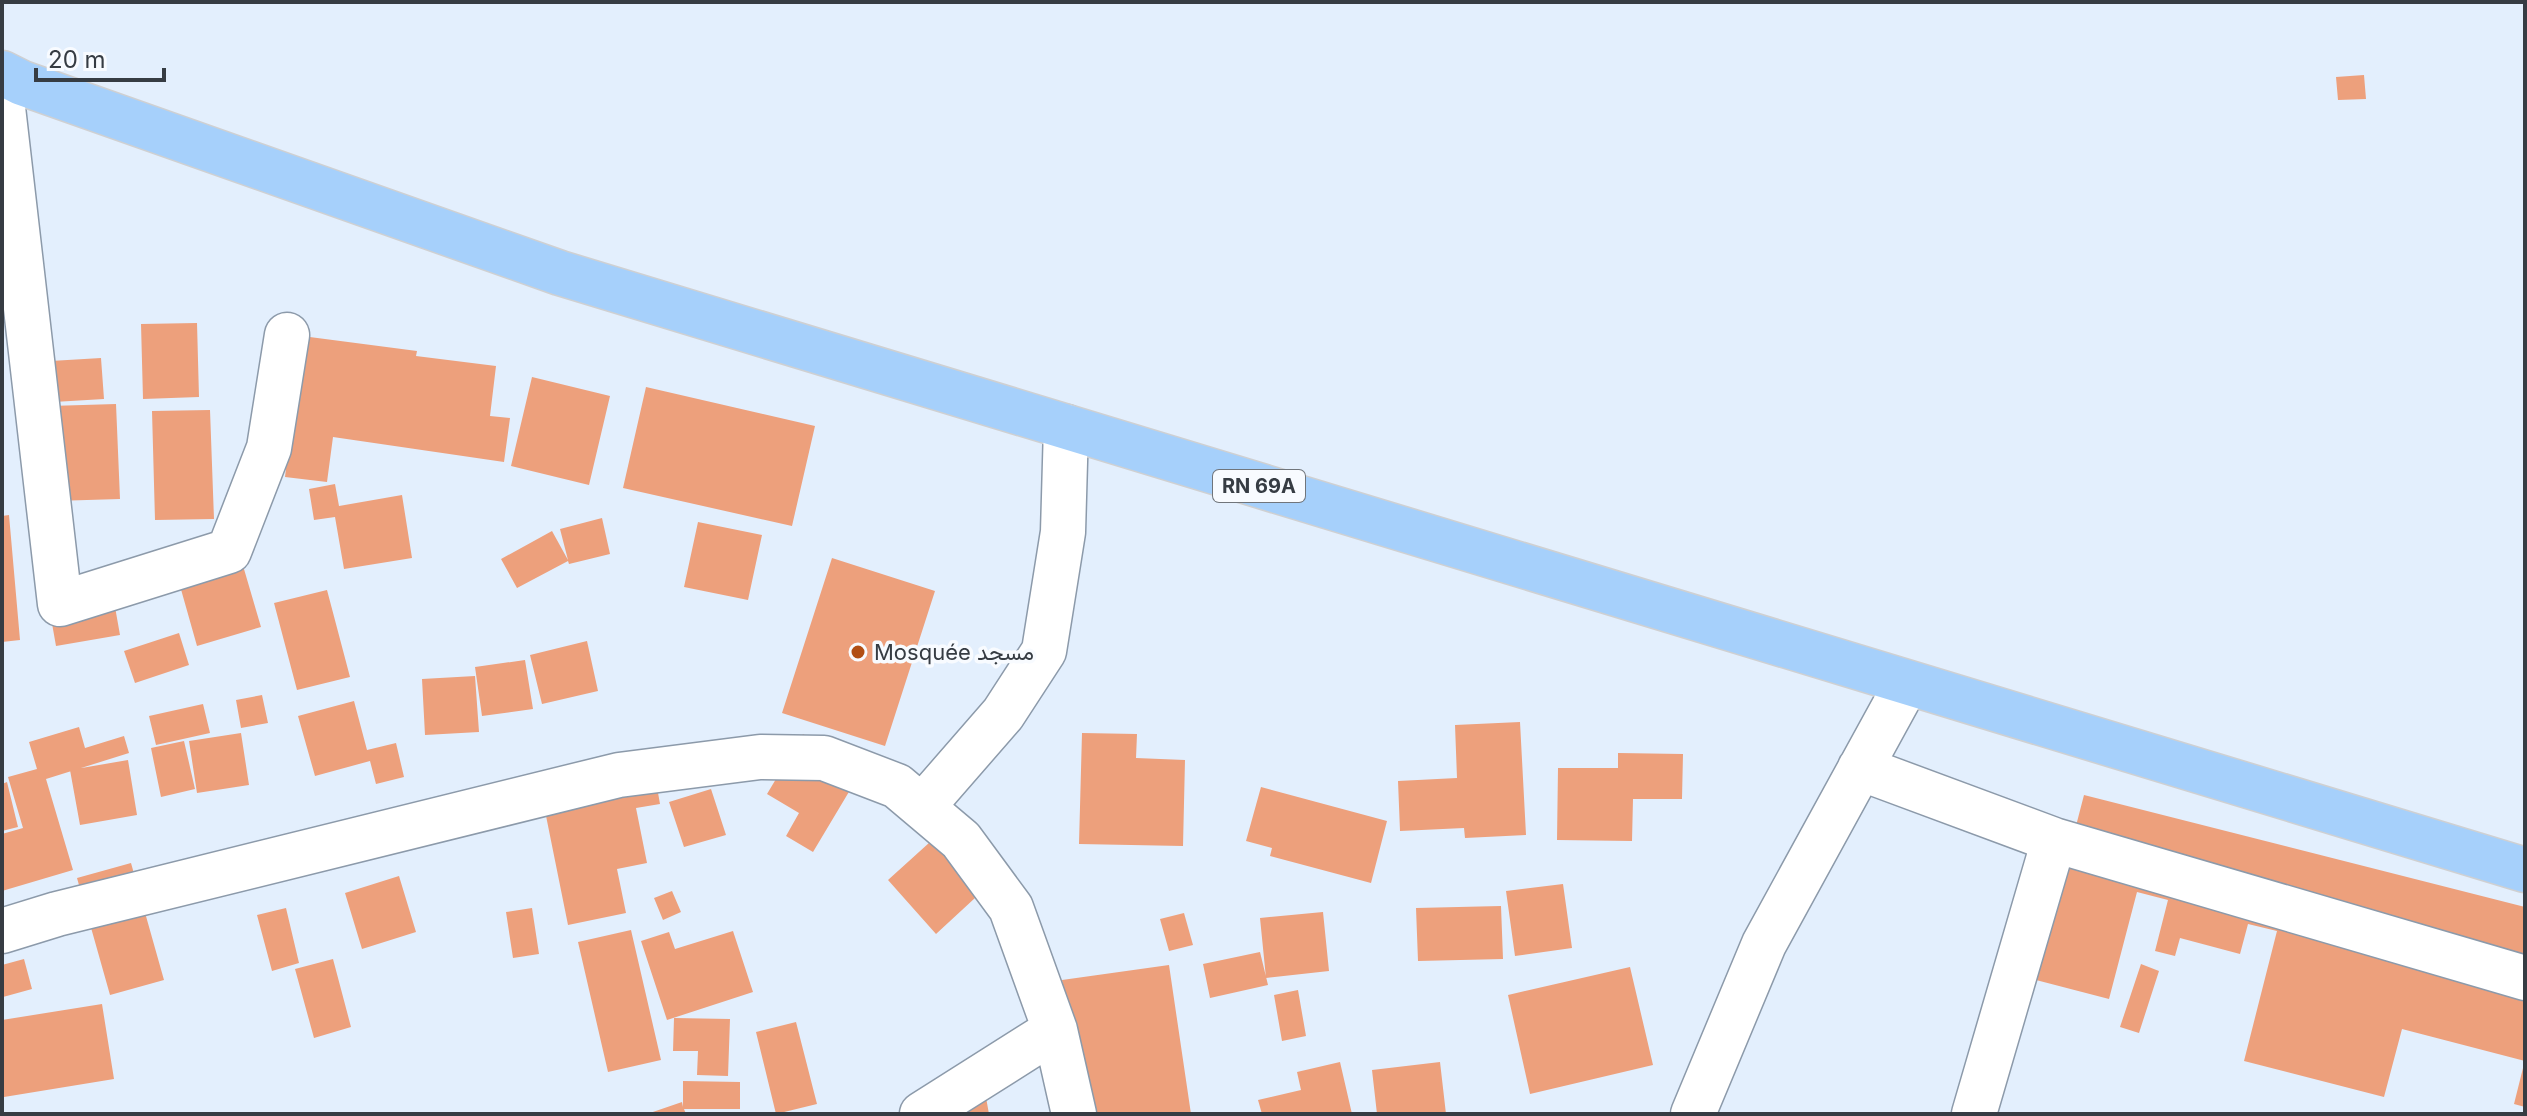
<svg xmlns="http://www.w3.org/2000/svg" width="2527" height="1116" viewBox="0 0 2527 1116" font-family="Inter,Vazirmatn,sans-serif">
	<style>
		.building { fill: #eda07c }
		.lines { fill: none; stroke-linecap: round; stroke-linejoin: round }
		.minor-casing { stroke: #8c9aaa; stroke-width: 47 }
		.major-casing { stroke: #cfd0d2; stroke-width: 47 }
		.minor { stroke: #fff; stroke-width: 44 }
		.major { stroke: #a6d0fb; stroke-width: 44 }
		.poi-dot { fill: #b14e14; stroke: #f8fbff; stroke-width: 3 }
		.labels { text-anchor: middle; stroke-width: 7; stroke-linejoin: round; paint-order: stroke }
		.shield { fill: #f8fbff; stroke: #70757b; stroke-width: 2 }
		.shield-label { font-size: 20px; font-weight: bold; fill: #363c43 }
		.poi-label { font-size: 22px; fill: #363c43; stroke: #f8fbff; text-anchor: start }
	</style>
	<rect width="100%" height="100%" fill="#e3effd"/>
	<path class="building" d="M2364,75l2,24 -28,1 -2,-23z
		M197,323l2,74 -56,2 -2,-75z
		M302,336l115,15 -1,5 80,10 -6,50 20,2 -6,44 -171,-25 -6,45 -42,-5z
		M101,358l3,41 -67,4 -3,-41z
		M532,377l78,19 -21,89 -78,-19z
		M646,387l169,39 -23,100 -169,-38z
		M116,404l4,95 -66,2 -4,-95z
		M210,410l4,109 -59,1 -3,-109z
		M335,484l4,22 63,-11 10,63 -68,11 -9,-52 -21,3 -5,-31z
		M9,515l11,125 -18,2v-126z
		M602,518l8,36 -41,10 -1,-3 -51,27 -16,-29 51,-28 16,29 -8,-31z
		M698,522l64,13 -14,65 -64,-13z
		M234,535l27,92 -64,19 -26,-92z
		M832,558l103,33 -50,155 -103,-33z
		M109,573l11,62 -64,11 -11,-62z
		M327,590l23,87 -53,13 -23,-87z
		M179,633l10,32 -54,18 -11,-32z
		M587,641l11,50 -56,13 -12,-49z
		M525,660l8,49 -51,7 -7,-49z
		M475,676l4,56 -54,3 -3,-56z
		M262,695l6,28 -27,5 -5,-28z
		M354,701l13,49 29,-7 8,34 -28,7 -6,-23 -55,15 -17,-60z
		M203,704l7,29 -54,12 -7,-29z
		M1520,722l6,113 -61,3 -1,-10 -64,3 -2,-50 59,-3 -2,-53z
		M79,727l6,21 39,-12 5,17 -83,26 27,91 -71,21v-57l21,-6 -15,-51 29,-8 -8,-27z
		M241,733l8,52 -52,8 -8,-52z
		M1082,733l55,1 -1,24 49,2 -2,86 -104,-2z
		M803,734l59,36 -49,82 -27,-16 13,-23 -32,-19z
		M184,741l11,48 -34,8 -10,-49z
		M1618,753l65,1 -1,45h-49l-1,42 -75,-1 1,-72h60z
		M128,760l9,55 -57,10 -10,-55z
		M7,782l11,45 -16,4v-47z
		M657,787l3,17 -24,4 11,55 -30,6 9,44 -58,12 -27,-134z
		M1261,787l126,34 -16,62 -101,-27 2,-8 -26,-7z
		M711,789l15,46 -42,12 -15,-45z
		M2084,795l441,112v154l-123,-32 -18,68 -140,-36 33,-130 -29,-7 -8,30 -60,-16 -5,18 -20,-5 13,-51 -31,-8 -28,107 -73,-19z
		M940,833l48,53 -52,48 -48,-54z
		M131,863l33,117 -54,15 -33,-117z
		M399,876l17,56 -54,17 -17,-56z
		M1563,884l9,64 -57,8 -9,-65z
		M672,891l9,21 -18,8 -9,-22z
		M1501,906l2,53 -85,2 -2,-53z
		M286,908l13,55 -27,8 -15,-56z
		M532,908l7,46 -26,4 -7,-46z
		M1323,912l6,59 -63,7 -6,-60z
		M1184,913l9,32 -24,6 -9,-32z
		M631,930l30,130 -53,12 -30,-130z
		M733,931l20,61 -86,28 -26,-79 28,-9 6,17z
		M1260,952l8,33 -58,13 -7,-34z
		M24,959l8,30 -29,8 -1,-32z
		M333,959l18,68 -37,11 -19,-69z
		M2141,964l18,7 -20,62 -19,-6z
		M1169,965l22,149h-109l-20,-134z
		M1630,967l23,98 -123,29 -22,-99z
		M1298,990l8,46 -24,5 -8,-46z
		M102,1004l12,75 -110,18 -2,-77z
		M674,1018l56,1 -2,57 -31,-1 1,-24h-25z
		M796,1022l21,82 -41,10 -20,-82z
		M1340,1062l12,52h-90l-4,-14 43,-10 -4,-18z
		M1440,1062l6,52h-69l-5,-44z
		M2524,1064h1v43l-11,-3z
		M683,1081l57,1v27h-56l2,5h-39l35,-12 1,5z
		M985,1092l4,22h-75z"/>
	<g class="lines">
		<g class="minor-casing">
			<path id="minor" d="M2,99l58,505 169,-53 40,-103 18,-113
				M1860,768l194,72 471,138
				M922,807l81,-93 41,-63 19,-119 3,-105
				M2,931l55,-17 562,-139 141,-18 64,1 73,28 64,54 50,68 44,122 19,84
				M922,1114l133,-84
				M1693,1114l71,-170 143,-261
				M1974,1114l80,-274"/>
		</g>
		<g class="major-casing">
			<path id="major" d="M2,73l20,10 538,190 1965,597"/>
		</g>
		<use href="#minor" class="minor"/>
		<use href="#major" class="major"/>
	</g>
	<circle class="poi-dot" cx="858" cy="652" r="8"/>
	<g class="labels">
		<rect class="shield" x="1213" y="470" width="92" height="32" rx="6"/>
		<g class="shield-label">
			<text x="1259" y="493">RN 69A</text>
		</g>
		<g class="poi-label">
			<text x="874" y="660">Mosquée مسجد</text>
		</g>
	</g>
	<rect width="2527" height="1116" fill="none" stroke="#363c43" stroke-width="8"/>
	<path d="M36 68v12h128v-12" fill="none" stroke="#363c43" stroke-width="4"/>
	<text x="48" y="68" font-size="24" fill="#363c43" stroke="#f8fbff" stroke-width="6" paint-order="stroke">20 m</text>
</svg>
